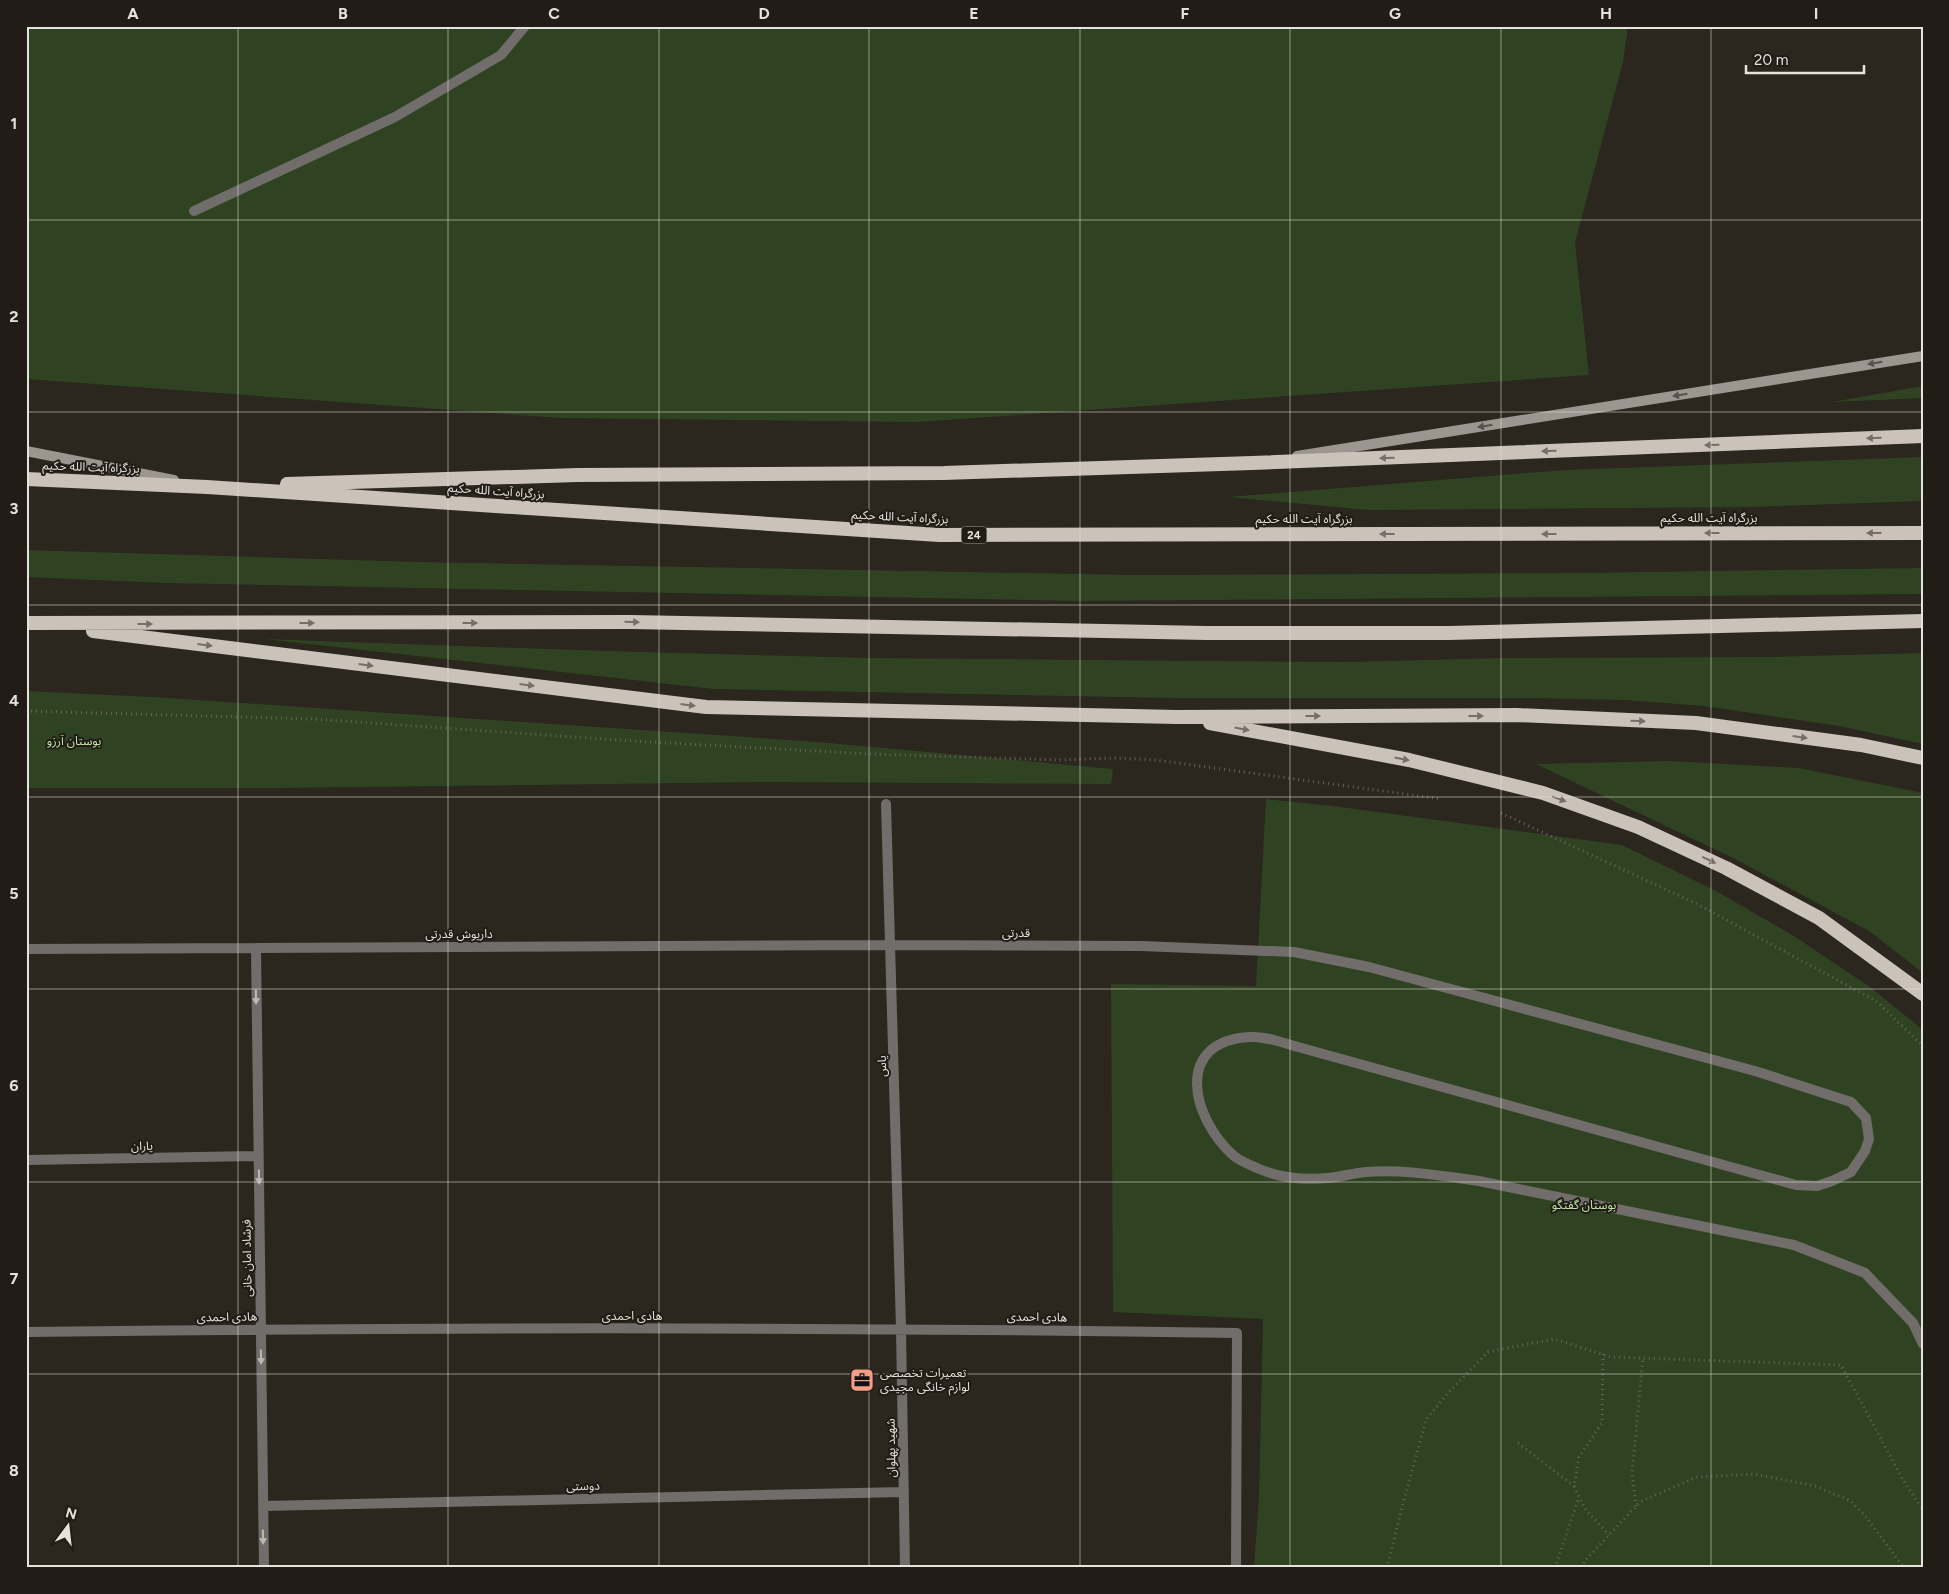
<svg xmlns="http://www.w3.org/2000/svg" width="1949" height="1594" viewBox="0 0 1949 1594" font-family="Figtree,'Noto Sans Arabic',sans-serif">
	<style>
		.green { fill: #2f4322 }
		.lines { fill: none; stroke-linecap: round; stroke-linejoin: round }
		.path { stroke: #67625b; stroke-width: 3; stroke-dasharray: 1 4; stroke-linecap: butt }
		.service { stroke: #716d6a; stroke-width: 10 }
		.minor { stroke: #716d6a; stroke-width: 10 }
		.secondary { stroke: #9c9590; stroke-width: 10 }
		.trunk { stroke: #cbc2ba; stroke-width: 14 }
		.oneway { fill: #58524c }
		.oneway2 { fill: #766f68 }
		.oneway3 { fill: #bdb9b5 }
		.grid { fill: none; stroke: #e6e2dd; stroke-width: 1; stroke-opacity: 0.55 }
		.labels { text-anchor: middle; stroke-width: 4; stroke-linejoin: round; paint-order: stroke }
		.shield { fill: #211c15; stroke: #aba7a1; stroke-width: 1 }
		.shield-label { font-size: 11px; font-weight: bold; fill: #e6e2dd }
		.street-label { font-size: 12px; fill: #e6e2dd; stroke: #211c15 }
		.park-label { font-size: 12px; fill: #c1e8a9; stroke: #211c15 }
		.poi-label { font-size: 12px; fill: #e6e2dd; stroke: #211c15; text-anchor: start }
		.neatline { fill: none; stroke: #e6e2dd; stroke-width: 2 }
		.grid-label { font-size: 16px; text-anchor: middle; font-weight: bold; fill: #e6e2dd }
	</style>
	<rect width="100%" height="100%" fill="#2b261e"/>
	<path class="green" d="M26,26h1602l-5,36 -48,181 14,132 -672,47 -357,-4 -534,-39z
		M1923,386v12l-91,4z
		M1923,457v44l-172,6 -382,3 -141,-13 337,-27z
		M26,550l392,12 716,13 447,-2 342,-5v26l-844,7 -913,-18 -140,-6z
		M264,639l341,12 265,7 219,2 258,2 157,-4 268,-1 151,-4v91l-84,-18 -135,-20 -78,-6 -98,-2h-355l-459,-9z
		M26,691l127,6 665,45 295,27 -2,15 -339,-2 -499,6h-247z
		M1669,761l130,7 124,25v180l-54,-42 -134,-72 -199,-95z
		M1266,799l67,7 289,39 94,46 78,45 76,51 53,43v538h-669l5,-71 4,-178 -150,-7 -2,-328 145,2z"/>
	<g class="lines">
		<path class="path" d="M26,711l287,8 319,22 238,13 189,6 56,-2 40,2 287,39
			M1501,813l196,91 179,97 47,45
			M1603,1354l-1,69 -23,34 -5,29 11,23 24,26
			M1518,1443l56,43
			M1636,1506l-4,-32 11,-116
			M1387,1568l15,-61 24,-87 21,-26 41,-42 66,-13 57,18 230,8 62,115 20,30
			M1555,1568l24,-71
			M1582,1568l2,-6 56,-60 57,-25 57,-3 61,12 36,15 15,16 38,51"/>
		<path class="service" d="M194,211l201,-94 106,-62 24,-29
			M1141,946l153,6 75,15 386,104 96,31 15,16 3,21 -4,12 -14,21 -19,9 -15,5 -21,-1 -498,-138c-15,-4 -32,-11 -48,-10 -77,4 -59,81 -16,119 6,5 16,9 23,12 22,10 48,12 71,10 13,-1 25,-5 38,-6 38,-3 76,4 113,9l315,64 71,28 48,50 10,21"/>
		<path class="minor" d="M886,804l15,524 4,240
			M256,948l8,620
			M26,949l865,-4 250,1
			M26,1160l232,-4
			M26,1332c404,-5 808,-5 1211,1l-1,235
			M263,1506l641,-14"/>
		<path class="secondary" d="M26,451l148,29
			M1297,456l626,-100"/>
		<path class="trunk" d="M26,479l181,8 732,48 984,-2
			M287,484l290,-9 367,-2 308,-10 671,-27
			M26,623l604,-1 576,11h243l474,-12
			M93,631l613,76 471,10 340,-2 179,8 165,22 62,13
			M1210,723l199,37 134,33 95,34 88,41 93,50 104,76"/>
	</g>
	<defs><path id="oneway-solid" d="M-6-.8H1V-3.2L6.5 0L1 3.2V.8H-6Z" transform="scale(1.25)"/></defs>
	<g class="oneway">
		<use href="#oneway-solid" transform="translate(1875 363) rotate(171)"/>
		<use href="#oneway-solid" transform="translate(1680 395) rotate(171)"/>
		<use href="#oneway-solid" transform="translate(1485 426) rotate(171)"/>
	</g>
	<g class="oneway2">
		<use href="#oneway-solid" transform="translate(1874 438) rotate(178)"/>
		<use href="#oneway-solid" transform="translate(1712 445) rotate(178)"/>
		<use href="#oneway-solid" transform="translate(1549 451) rotate(178)"/>
		<use href="#oneway-solid" transform="translate(1387 458) rotate(178)"/>
		<use href="#oneway-solid" transform="translate(1712 533) rotate(180)"/>
		<use href="#oneway-solid" transform="translate(1874 533) rotate(180)"/>
		<use href="#oneway-solid" transform="translate(1387 534) rotate(180)"/>
		<use href="#oneway-solid" transform="translate(1549 534) rotate(180)"/>
		<use href="#oneway-solid" transform="translate(632 622) rotate(1)"/>
		<use href="#oneway-solid" transform="translate(307 623)"/>
		<use href="#oneway-solid" transform="translate(470 623)"/>
		<use href="#oneway-solid" transform="translate(145 624)"/>
		<use href="#oneway-solid" transform="translate(205 645) rotate(7)"/>
		<use href="#oneway-solid" transform="translate(366 665) rotate(7)"/>
		<use href="#oneway-solid" transform="translate(527 685) rotate(7)"/>
		<use href="#oneway-solid" transform="translate(688 705) rotate(7)"/>
		<use href="#oneway-solid" transform="translate(1313 716)"/>
		<use href="#oneway-solid" transform="translate(1476 716)"/>
		<use href="#oneway-solid" transform="translate(1638 721) rotate(2)"/>
		<use href="#oneway-solid" transform="translate(1242 729) rotate(11)"/>
		<use href="#oneway-solid" transform="translate(1800 737) rotate(8)"/>
		<use href="#oneway-solid" transform="translate(1402 759) rotate(11)"/>
		<use href="#oneway-solid" transform="translate(1559 799) rotate(19)"/>
		<use href="#oneway-solid" transform="translate(1709 860) rotate(25)"/>
	</g>
	<g class="oneway3">
		<use href="#oneway-solid" transform="translate(256 997) rotate(89)"/>
		<use href="#oneway-solid" transform="translate(259 1177) rotate(89)"/>
		<use href="#oneway-solid" transform="translate(261 1357) rotate(89)"/>
		<use href="#oneway-solid" transform="translate(263 1537) rotate(89)"/>
	</g>
	<path class="grid" d="M238,26v1542M448,26v1542M659,26v1542M869,26v1542M1080,26v1542M1290,26v1542M1501,26v1542M1711,26v1542M26,220h1897M26,412h1897M26,605h1897M26,797h1897M26,989h1897M26,1182h1897M26,1374h1897"/>
	<defs>
		<g id="office-square" transform="scale(1.25)"><rect x="-9" y="-9" width="18" height="18" rx="4" fill="#f49e88" stroke="#211c15"/><path d="M-6-3h4V-5.5h4V-3h4V5H-6ZM-1-4.5V-3h2v-1.5ZM-6 0V1H6V0Z" fill="#111"/></g>
	</defs>
	<g fill-rule="evenodd">
		<use href="#office-square" x="862" y="1380"/>
	</g>
	<g class="labels">
		<rect class="shield" x="961.5" y="526.5" width="25" height="17" rx="4"/>
		<g class="shield-label">
			<text x="974" y="539">24</text>
		</g>
		<g class="street-label">
			<text transform="translate(91 467) rotate(2)" y="4">بزرگراه آیت الله حکیم</text>
			<text transform="translate(496 491) rotate(4)" y="4">بزرگراه آیت الله حکیم</text>
			<text transform="translate(900 517) rotate(3)" y="4">بزرگراه آیت الله حکیم</text>
			<text x="1709" y="522">بزرگراه آیت الله حکیم</text>
			<text x="1304" y="523">بزرگراه آیت الله حکیم</text>
			<text x="1016" y="937">قدرتی</text>
			<text x="459" y="938">داریوش قدرتی</text>
			<text transform="translate(882 1066) rotate(-91)" y="4">یاس</text>
			<text transform="translate(142 1146) rotate(-1)" y="4">یاران</text>
			<text transform="translate(247 1258) rotate(-91)" y="4">فرشاد امان خانی</text>
			<text x="632" y="1320">هادی احمدی</text>
			<text transform="translate(227 1317) rotate(-1)" y="4">هادی احمدی</text>
			<text transform="translate(1037 1317) rotate(1)" y="4">هادی احمدی</text>
			<text transform="translate(891 1448) rotate(-91)" y="4">شهید پهلوان</text>
			<text transform="translate(583 1486) rotate(-1)" y="4">دوستی</text>
		</g>
		<g class="park-label">
			<text x="74" y="745">بوستان آرزو</text>
			<text x="1584" y="1209">بوستان گفتگو</text>
		</g>
		<g class="poi-label">
			<text x="880" y="1377">تعمیرات تخصصی<tspan x="880" dy="14">لوازم خانگی مجیدی</tspan></text>
		</g>
	</g>
	<rect width="1949" height="1594" fill="none" stroke="#211c15" stroke-width="55"/>
	<g transform="translate(68 1526) rotate(15)" stroke="#211c15" stroke-width="4" paint-order="stroke">
	<path d="M0-4L9 19L0 12L-9 19Z" fill="#e6e2dd"/>
	<text y="-8" font-size="14" font-weight="bold" text-anchor="middle" fill="#e6e2dd">N</text>
	</g>
	<path d="M1746 65v8h118v-8" fill="none" stroke="#e6e2dd" stroke-width="2.5"/>
	<text x="1754" y="65" font-size="15" fill="#e6e2dd" stroke="#211c15" stroke-width="4" paint-order="stroke">20 m</text>
	<rect x="28" y="28" width="1894" height="1538" class="neatline"/>
	<g class="grid-label">
		<text x="133" y="19">A</text>
		<text x="343" y="19">B</text>
		<text x="554" y="19">C</text>
		<text x="764" y="19">D</text>
		<text x="974" y="19">E</text>
		<text x="1185" y="19">F</text>
		<text x="1395" y="19">G</text>
		<text x="1606" y="19">H</text>
		<text x="1816" y="19">I</text>
		<text x="14" y="129">1</text>
		<text x="14" y="322">2</text>
		<text x="14" y="514">3</text>
		<text x="14" y="706">4</text>
		<text x="14" y="899">5</text>
		<text x="14" y="1091">6</text>
		<text x="14" y="1284">7</text>
		<text x="14" y="1476">8</text>
	</g>
</svg>
